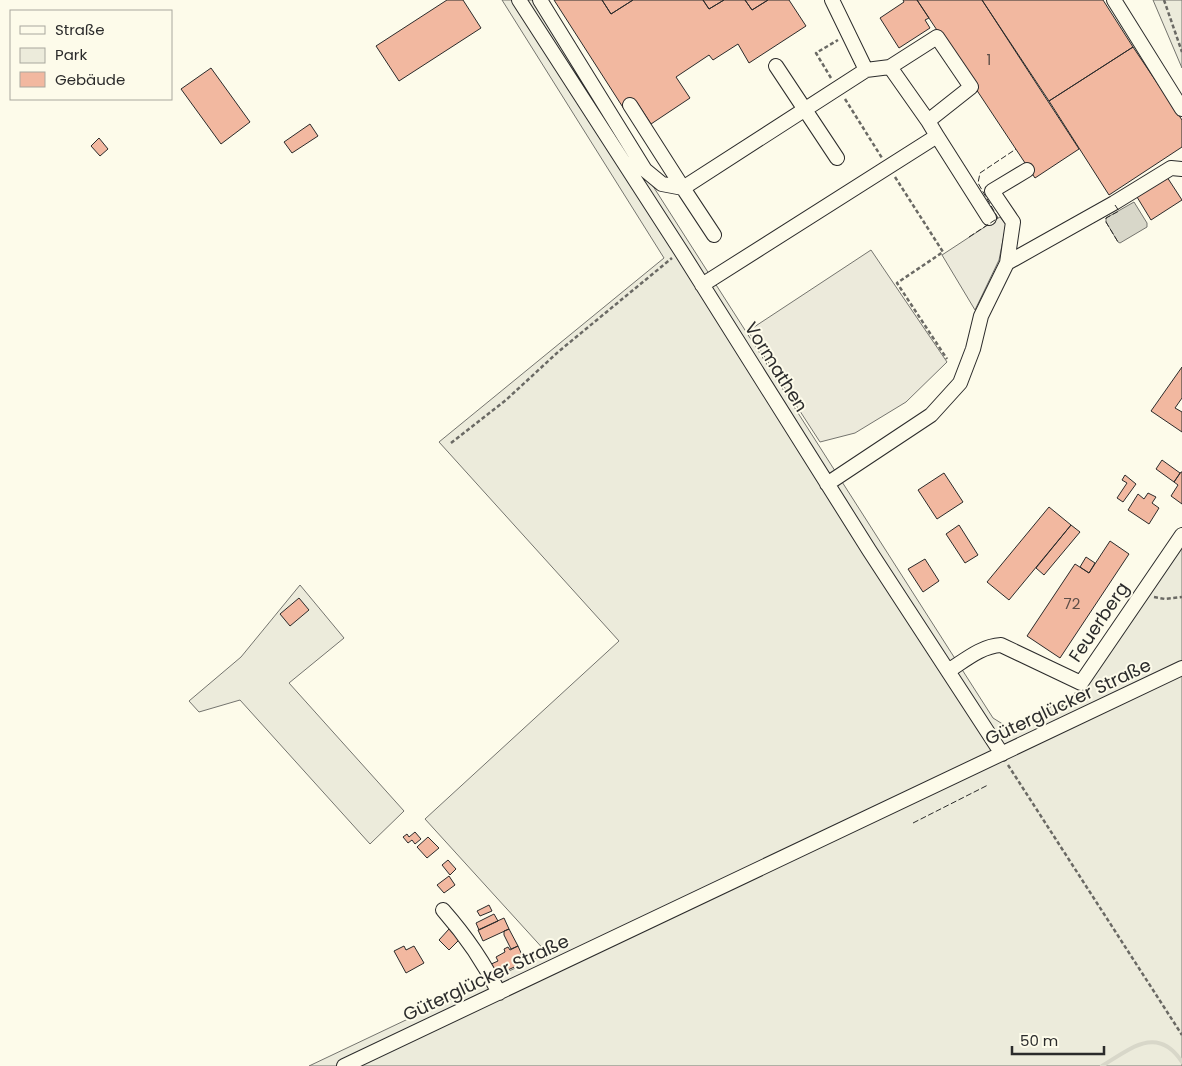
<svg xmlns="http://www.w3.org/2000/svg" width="1182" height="1066" viewBox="0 0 1182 1066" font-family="Poppins,sans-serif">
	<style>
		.green { fill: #ecebdb; stroke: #74746e }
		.parking { fill: #eceadb; stroke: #74746e }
		.water { fill: #d8d7c9; stroke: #74746e }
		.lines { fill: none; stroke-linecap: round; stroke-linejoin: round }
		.stream { stroke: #d8d7c9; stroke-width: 4 }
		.building { fill: #f2b8a0; stroke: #2b2b2b }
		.minor-casing { stroke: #2b2b2b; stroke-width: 16 }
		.path { stroke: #6a6964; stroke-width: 2.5; stroke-dasharray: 4 2.5; stroke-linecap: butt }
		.minor { stroke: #fdfbea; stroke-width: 14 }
		.fence { stroke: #2b2b2b; stroke-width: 1; stroke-dasharray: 6 2.5; stroke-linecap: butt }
		.labels { text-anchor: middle; stroke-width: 4; stroke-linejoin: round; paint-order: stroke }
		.number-label { font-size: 15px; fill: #5d4e48 }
		.street-label { font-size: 18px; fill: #2b2b2b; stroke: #fdfbea }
	</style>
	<rect width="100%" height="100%" fill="#fdfbea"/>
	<path class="green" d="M502,0h32l459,718 16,10 75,-38 98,-143v519h-873l238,-113 -122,-134 194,-178 -180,-199 225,-184z
		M1153,0h29v68z
		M300,585l44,53 -55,45 115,128 -34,33 -130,-144 -41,12 -10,-11 52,-44z"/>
	<path class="parking" d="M1000,217l6,8 -7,35 -24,50 -33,-55z
		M871,250l76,112 -41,40 -51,31 -35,9 -72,-111z"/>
	<path class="water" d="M1134,202l13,21v4l-27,16 -2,-1 -12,-20v-4z"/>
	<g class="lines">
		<path class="stream" d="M1102,1066c29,-18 56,-41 80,-4"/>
	</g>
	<path class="building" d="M447,0h16l18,28 -82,53 -23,-35z
		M554,0h48l9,14 22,-14h70l6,9 15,-9h21l7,10 16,-10h21l17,26 -57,37 -11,-19 -25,16 -4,-5 -33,22 14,21 -39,26 -15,-23 -12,8z
		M602,0h31l-22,14z
		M703,0h21l-15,9z
		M745,0h23l-16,10z
		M903,0h14l12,18 -4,2 5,8 -31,20 -19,-30 24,-16z
		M917,0h65l97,149 -44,29z
		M982,0h121l30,47 -84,54z
		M1133,47l49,73v27l-73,48 -60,-94z
		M211,68l39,54 -29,22 -40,-55z
		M310,124l8,12 -26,17 -8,-11z
		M99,138l9,11 -8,7 -9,-10z
		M1167,177l15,23 -31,20 -14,-23z
		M1182,367v31l-7,10 7,4v20l-31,-21z
		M1162,460l18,13 -6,9 -18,-13z
		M1181,472h1v32l-11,-8 7,-11 -4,-3z
		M944,473l19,29 -26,17 -19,-29z
		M1125,475l11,9 -13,18 -6,-4 10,-15 -5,-3z
		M1148,493l8,4 -4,6 7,5 -10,16 -21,-14 10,-16 6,5z
		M1049,507l22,18 -62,75 -22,-18z
		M959,525l19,30 -13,8 -19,-29z
		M1071,525l9,7 -36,43 -8,-7z
		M1110,541l19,13 -69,104 -33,-22 48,-72 14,9z
		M1086,557l9,6 -6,10 -9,-6z
		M925,559l14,22 -16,11 -15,-23z
		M299,598l10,12 -19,16 -10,-12z
		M415,832l6,7 -6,5 -3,-4 -4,3 -5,-6 4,-3 2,3z
		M428,837l11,11 -12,10 -10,-11z
		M448,860l8,9 -6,6 -8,-10z
		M449,876l6,9 -11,8 -7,-8z
		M489,905l3,6 -12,5 -3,-5z
		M494,914l4,7 -19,9 -3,-7z
		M504,918l5,11 -26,12 -5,-11z
		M449,929l10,11 -10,10 -10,-10z
		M509,929l9,17 -7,3 -7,-14v-4z
		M404,946l2,4 8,-4 10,17 -18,10 -12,-22z
		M518,946l7,16 -30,14 -6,-11 9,-4 -2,-4 9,-5 -1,-3 4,-2 2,3z"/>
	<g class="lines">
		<g class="minor-casing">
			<path id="minor" d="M519,0l162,251 188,299 133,204
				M540,0l105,170 17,14 21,4 31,47
				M832,0l34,70
				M1114,0l68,109
				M776,66l61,92
				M630,105l53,83 183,-118 24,-3
				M937,136l52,82
				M1007,263l107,-60 57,-35 11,1
				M702,285l235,-149 -9,-15 43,-34 -34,-50 -47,30 38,54
				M827,484l104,-69 29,-32 13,-34 8,-33 26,-53 6,-41 -21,-31 35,-21
				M948,671c16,-10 33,-25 53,-26l80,38 101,-148
				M443,910c22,25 41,52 56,83
				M344,1066l838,-398"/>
		</g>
		<path class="path" d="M1164,0l18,52
			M831,78l-15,-25 22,-13
			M845,99l37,59
			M895,177l48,75 -46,31 50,76
			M451,443l55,-43 52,-48 114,-94
			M1154,597l11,2 17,-2
			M1050,715l20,-15 6,-7
			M1008,765l174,270"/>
		<use href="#minor" class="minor"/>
		<path class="fence" d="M1115,205l4,6 -13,7v4l12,20
			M969,237l29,-19 -20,-35 2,-10 36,-24
			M913,823l75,-38"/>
	</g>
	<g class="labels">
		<g class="number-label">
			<text x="989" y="65">1</text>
			<text x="1072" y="609">72</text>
		</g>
		<g class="street-label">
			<text transform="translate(776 367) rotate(58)" y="6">Vormathen</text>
			<text transform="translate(1099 622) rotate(-56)" y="6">Feuerberg</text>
			<text transform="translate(1068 702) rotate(-25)" y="6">Güterglücker Straße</text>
			<text transform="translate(486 978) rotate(-25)" y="6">Güterglücker Straße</text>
		</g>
	</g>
	<rect x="10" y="10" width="162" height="90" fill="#fdfbea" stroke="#a9a89e"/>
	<rect x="20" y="26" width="25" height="8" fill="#fdfbea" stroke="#a9a89e"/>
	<text x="55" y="35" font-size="15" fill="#2b2b2b">Straße</text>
	<rect x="20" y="48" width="25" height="15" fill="#ecebdb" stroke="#a9a89e"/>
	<text x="55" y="60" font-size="15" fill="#2b2b2b">Park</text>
	<rect x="20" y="72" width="25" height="15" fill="#f2b8a0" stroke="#a9a89e"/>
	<text x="55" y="85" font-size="15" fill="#2b2b2b">Gebäude</text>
	<path d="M1012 1046v8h92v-8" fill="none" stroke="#2b2b2b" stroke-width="2.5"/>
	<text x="1020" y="1046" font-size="15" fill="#2b2b2b" stroke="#fdfbea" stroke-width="4" paint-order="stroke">50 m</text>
</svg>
